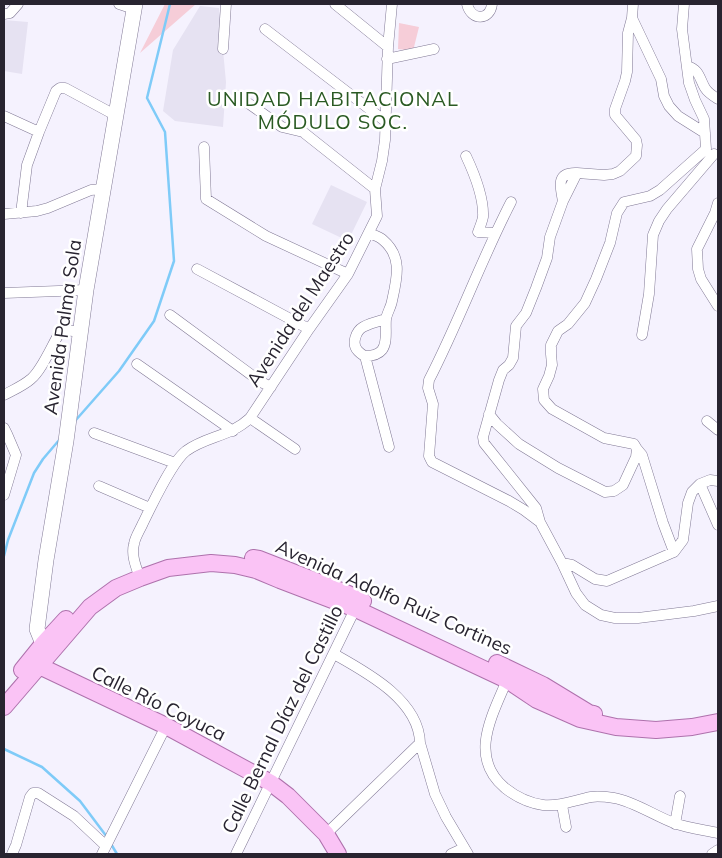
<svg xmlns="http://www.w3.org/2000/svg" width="722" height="858" viewBox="0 0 722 858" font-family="Mulish,sans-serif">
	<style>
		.built { fill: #e6e2f2 }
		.green { fill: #f6cdd8 }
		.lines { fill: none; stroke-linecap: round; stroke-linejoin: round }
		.stream { stroke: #7fcbf8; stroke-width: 2.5 }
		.street-casing { stroke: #817995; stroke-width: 11 }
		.secondary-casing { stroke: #817995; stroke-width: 16 }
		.primary-casing { stroke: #ae71ac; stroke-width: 18 }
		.street { stroke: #fff; stroke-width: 10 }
		.secondary { stroke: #fff; stroke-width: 15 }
		.primary { stroke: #fac3f5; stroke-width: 16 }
		.labels { text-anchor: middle; stroke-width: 5; stroke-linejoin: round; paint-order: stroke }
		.street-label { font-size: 19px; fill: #282430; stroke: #fff }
		.neighbourhood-label { font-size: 20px; letter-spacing: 1px; fill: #2a5a23; stroke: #fff }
	</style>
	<rect width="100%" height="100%" fill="#f5f2fe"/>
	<path class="built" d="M200,6l19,2 7,74 -3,45 -48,-6 -12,-10 10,-61z
		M4,20l24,2 -6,52 -18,-3z
		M331,185l36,17 -19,39 -36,-17z"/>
	<path class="green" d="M165,4h31l-56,49z
		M399,23l20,4 -6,24 -15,-2z"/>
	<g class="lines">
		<path class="stream" d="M75,421l44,-50 35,-50 20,-60 -9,-129 -18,-34 23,-94
			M4,556l4,-16 26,-67 9,-14 17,-20
			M4,749l38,18 38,34 27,36
			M111,844l6,10"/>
		<g class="street-casing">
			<path id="street" d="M119,4l15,5
				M335,4l53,43
				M467,4c4,17 23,17 25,0
				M684,4l-2,25 7,54 6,17 9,19 2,30
				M4,14l6,-1 8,-9
				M632,18l29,61 3,17 5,10 9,10 27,17
				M265,29l120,92
				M223,49l3,-45
				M387,59l47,-10
				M687,66c13,4 12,12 18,22 3,5 8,8 13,11
				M238,96l44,31 21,5 72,57
				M4,116l35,16
				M204,147l2,52 60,37 82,38
				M466,156c8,17 18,42 17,61 -1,5 -3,10 -5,15l17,1
				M563,201c-3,-15 -7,-29 14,-28
				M511,202c-30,58 -52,120 -82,178l-1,8 5,16 -4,52 3,6 77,39 15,9 16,12 22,41 14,30 9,12 16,10 14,3h23l56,-7 24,-5
				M718,203l-3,10 -18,36 1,20 3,10 17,27
				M21,213l6,-48 12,-33 17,-41 4,-3h5l50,27
				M4,214l33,-3 11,-3 43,-18 12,-1
				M197,269l112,60
				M4,293l82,-3
				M170,315l91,67 10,5
				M386,319c-7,2 -16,4 -23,8 -7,4 -12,17 -5,24 2,2 4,4 7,5l24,91
				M642,335l7,-41 4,-59 6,-14 8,-12 47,-55
				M365,356c6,0 13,-1 17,-6 6,-8 3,-21 4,-31 1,-6 5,-12 6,-18 5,-23 11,-44 -9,-61 -3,-3 -9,-5 -14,-7
				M137,364l96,67
				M4,395c9,-5 19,-9 27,-16 11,-9 21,-34 29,-47l6,-2 14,2
				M489,414l8,10 22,20 39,24 47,24 9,-1 9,-6 13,-28 1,-8 -3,-5 -30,-6 -52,-29 -8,-9 -1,-11 6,-13 3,-11 -1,-11v-9l7,-14 10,-7 17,-21 11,-24 14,-36 7,-30 7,-11 26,-6 10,-6 46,-41
				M250,418l45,31
				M707,421l11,9
				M4,428l3,6 9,21 -12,40
				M94,433l81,30
				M637,449l5,6 21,68 11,29
				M700,484l18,41
				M99,486l51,22
				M540,522l-4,-14 -52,-65 -1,-6 16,-57 4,-10 6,-5 4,-7 3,-32 10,-13 10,-25 11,-30 3,-21 13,-36 14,-28 27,2 9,-1 7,-3 16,-15 1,-11 -1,-5 -21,-25v-6l10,-28 2,-9 1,-39 4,-15 1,-14
				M562,563l10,2 23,14 12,2 67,-29 9,-12 5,-37 4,-11 8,-8 10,-4 8,1
				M140,578c-4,-11 -9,-23 -6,-34 1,-7 6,-14 9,-21 9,-18 28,-60 43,-72 20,-15 44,-14 64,-33l59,-89 39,-55 29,-58 -2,-27 7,-28 3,-21 3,-93 4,-43
				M334,654c32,18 85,46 86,89l15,51 11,23 22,37
				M507,680c-15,36 -39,77 -2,108 10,8 24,15 38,17 16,2 32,-5 48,-8 7,-1 16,0 23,1 19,3 41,18 60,25 13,5 30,7 44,10
				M562,805l4,22
				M675,824l5,-28
				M326,834l94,-91
				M12,854l4,-9 14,-48 3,-4h5l36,23 32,30
				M102,854l64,-128
				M236,854l121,-249
				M451,854l13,-6
				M712,854l6,-4"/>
		</g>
		<g class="secondary-casing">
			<path id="secondary" d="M51,650l-8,-6 -6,-15 9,-69 20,-119 20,-151 49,-286"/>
		</g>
		<g class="primary-casing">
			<path id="primary" d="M253,558l6,1 87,34 17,8
				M31,662l135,64 105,57 17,13 38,38 12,20
				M497,663l46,22 46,28 5,1
				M22,670l21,-26 23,-25
				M4,707l86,-100 26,-19 24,-10 28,-10 43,-5 24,2 21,5 24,10 76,29 151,71 30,20 43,19 36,8 40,3 36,-3 26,-5"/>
		</g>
		<use href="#street" class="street"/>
		<use href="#secondary" class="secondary"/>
		<use href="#primary" class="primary"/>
	</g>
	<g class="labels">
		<g class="street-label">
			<text transform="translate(300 309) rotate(-57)" y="7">Avenida del Maestro</text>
			<text transform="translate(62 327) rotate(-82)" y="7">Avenida Palma Sola</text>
			<text transform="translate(394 597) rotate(24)" y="7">Avenida Adolfo Ruiz Cortines</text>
			<text transform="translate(159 703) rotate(26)" y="7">Calle Río Coyuca</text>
			<text transform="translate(282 719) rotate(-64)" y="7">Calle Bernal Díaz del Castillo</text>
		</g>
		<g class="neighbourhood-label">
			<text x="333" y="106">UNIDAD HABITACIONAL<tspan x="333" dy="23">MÓDULO SOC.</tspan></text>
		</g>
	</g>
	<rect width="722" height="858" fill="none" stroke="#282430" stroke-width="10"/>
</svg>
